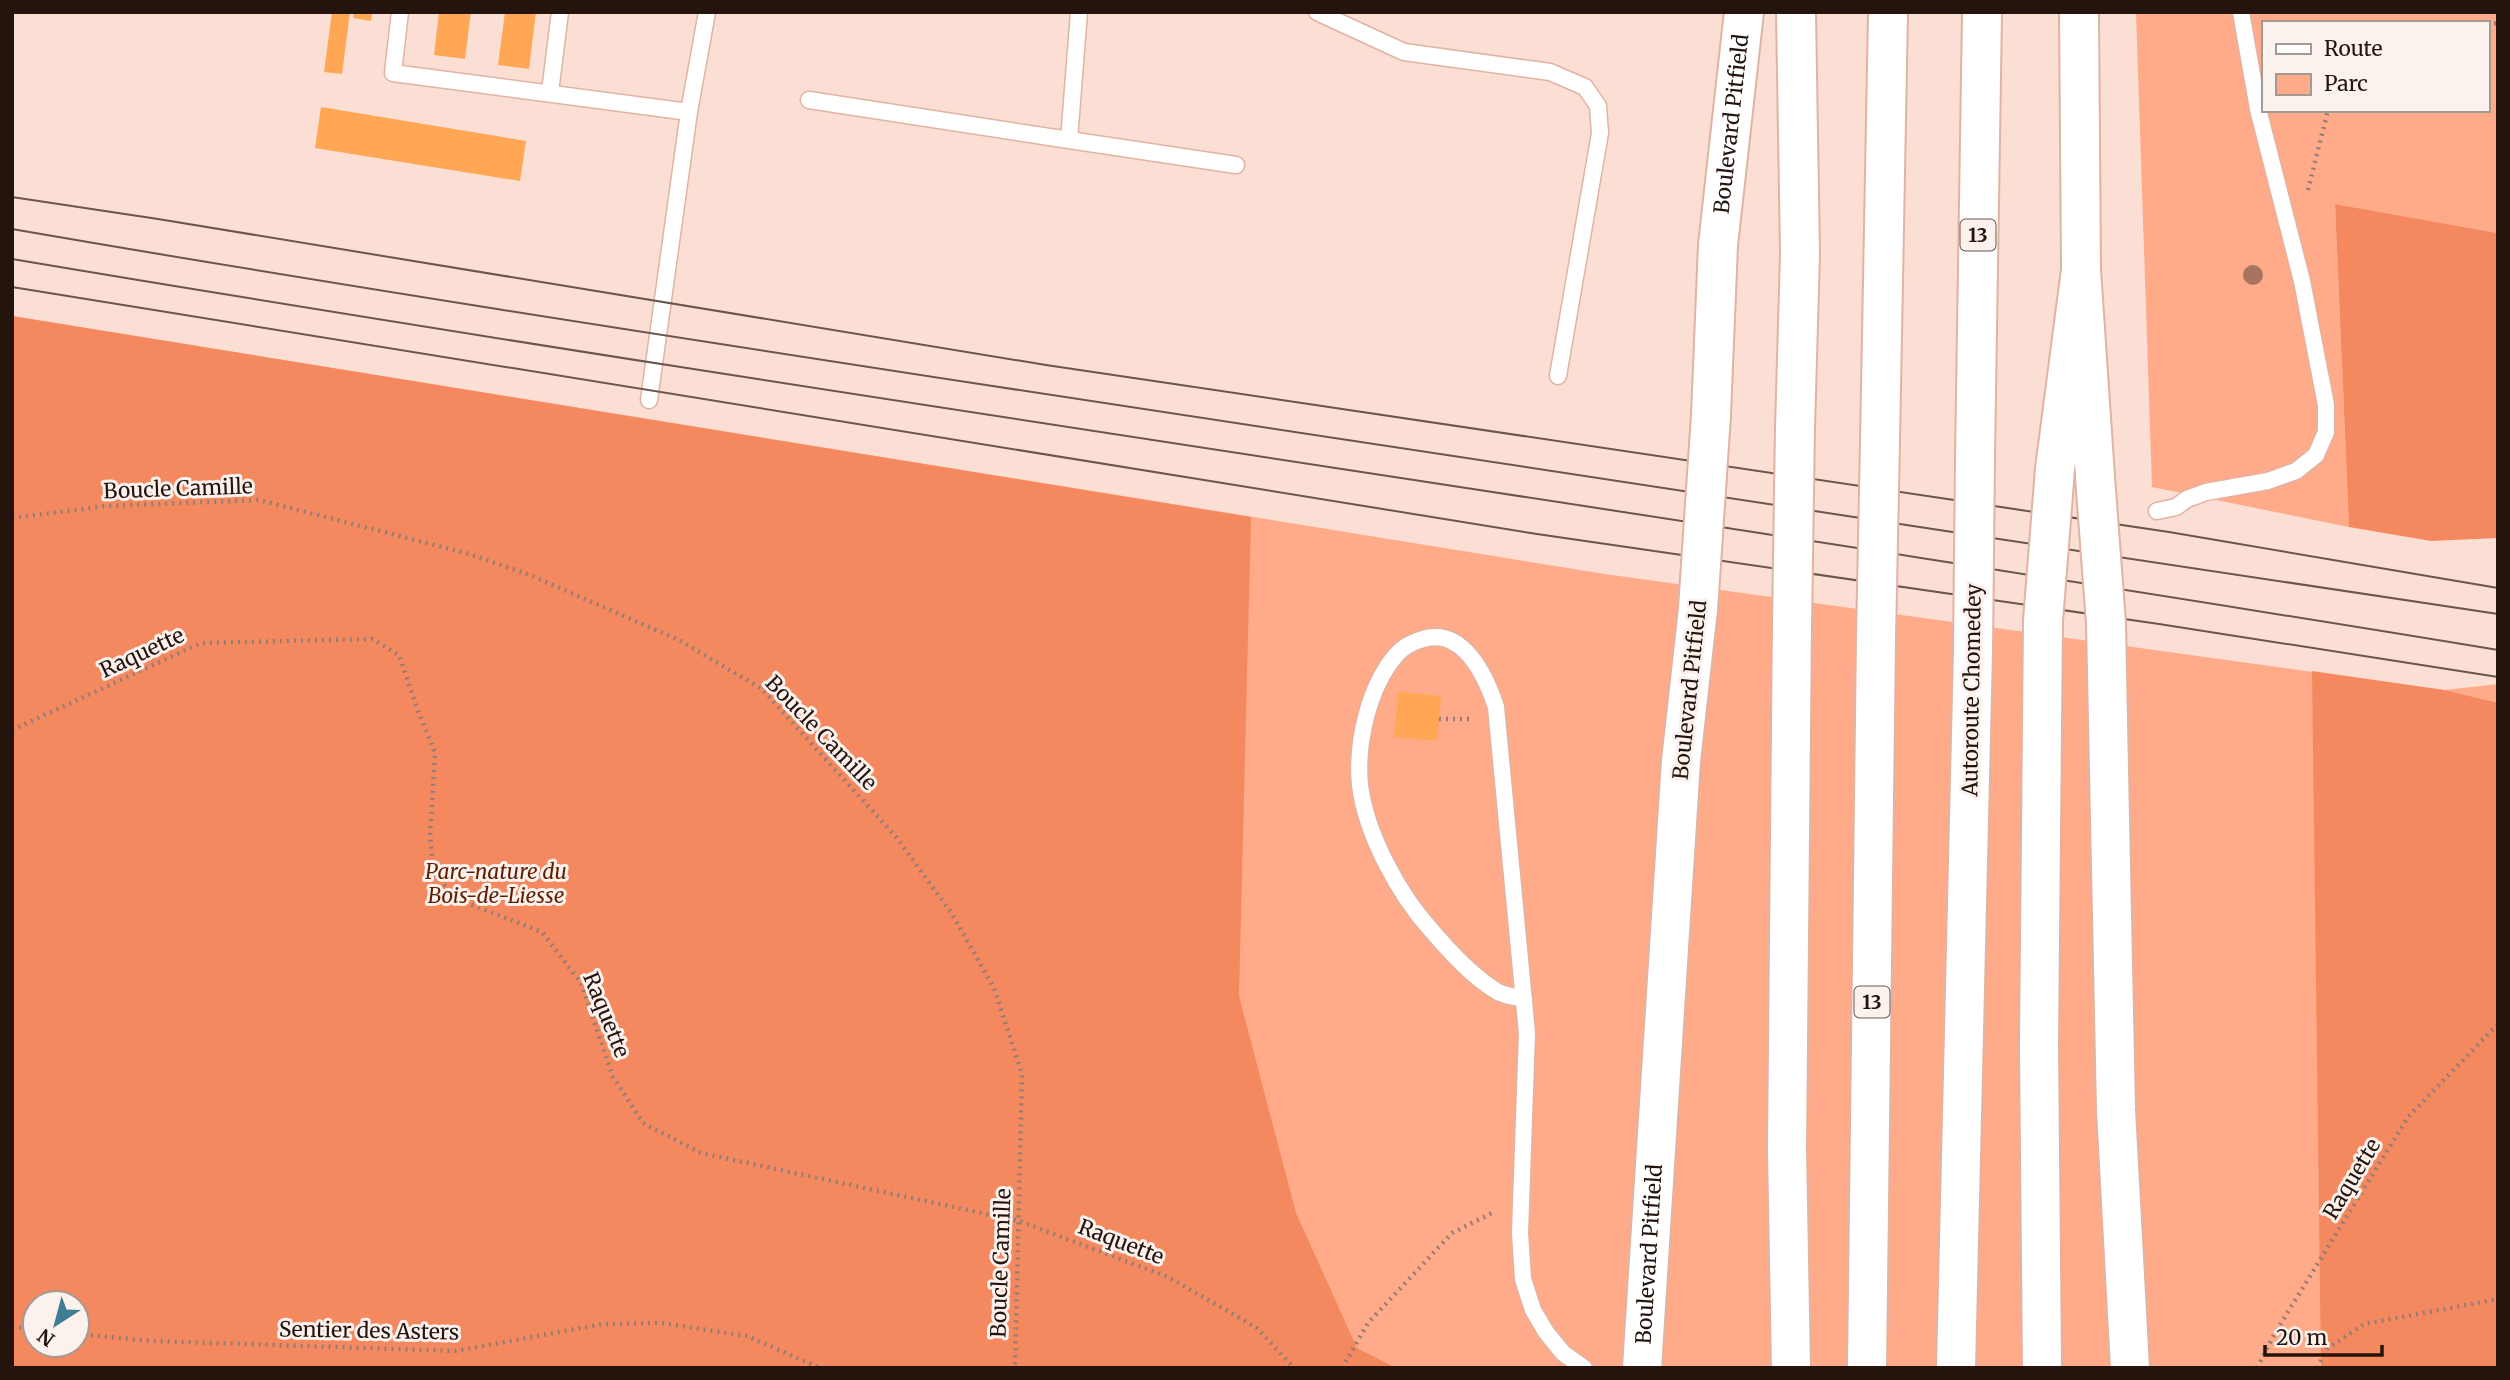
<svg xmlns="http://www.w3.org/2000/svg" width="2510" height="1380" viewBox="0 0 2510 1380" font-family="Merriweather,serif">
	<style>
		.green { fill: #ffaa89; fill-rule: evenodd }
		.forest { fill: #f4895f; fill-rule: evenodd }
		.building { fill: #ffa754 }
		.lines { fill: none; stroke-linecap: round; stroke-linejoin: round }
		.lane-casing { stroke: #e1b3a2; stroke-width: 19 }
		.secondary-casing { stroke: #e1b3a2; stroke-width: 42 }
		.highway-casing { stroke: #e1b3a2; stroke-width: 42 }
		.path { stroke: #947d74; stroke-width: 4.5; stroke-dasharray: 2 5; stroke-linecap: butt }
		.lane { stroke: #fff; stroke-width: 16 }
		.secondary { stroke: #fff; stroke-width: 38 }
		.highway { stroke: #fff; stroke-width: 38 }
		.tram { stroke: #6a564d; stroke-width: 2 }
		.secondary-bridge-casing { stroke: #e1b3a2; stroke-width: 42; stroke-linecap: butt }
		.highway-bridge-casing { stroke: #e1b3a2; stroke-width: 42; stroke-linecap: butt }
		.secondary-bridge { stroke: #fff; stroke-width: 38 }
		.highway-bridge { stroke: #fff; stroke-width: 38 }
		.tree { fill: #a7755f }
		.labels { text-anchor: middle; stroke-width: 6; stroke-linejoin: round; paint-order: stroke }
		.shield { fill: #fbf1ed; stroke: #645650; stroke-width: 2 }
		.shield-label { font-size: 19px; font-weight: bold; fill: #24140d }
		.street-label { font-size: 21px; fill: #24140d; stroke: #fbf1ed }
		.park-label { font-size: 21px; font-style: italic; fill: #611f00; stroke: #fbf1ed }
	</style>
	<rect width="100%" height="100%" fill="#fcdfd4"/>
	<path class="green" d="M2136,12h362v221l-163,-29 14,323 -197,-40zM2263,23h224v87h-224z
		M12,316l1593,258 839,116 54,-6v684h-2486zM35,1303h42v42h-42z"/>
	<path class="forest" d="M2335,204l163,29v305l-67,3 -82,-14z
		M12,316l1239,201 -12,479 57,217 61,135 39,20h-1384zM35,1303h42v42h-42z
		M2312,671l132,19 54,13v665h-177z"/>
	<path class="building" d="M332,12h18l-8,62 -18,-2z
		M354,12h18l-1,9 -18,-3z
		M439,12h32l-6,47 -31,-4z
		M505,12h31l-7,57 -31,-4z
		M321,107l205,34 -6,40 -205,-33z
		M1398,692l43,4 -4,45 -43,-4z"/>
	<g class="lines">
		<g class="lane-casing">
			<path id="lane" d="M400,12l-7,61 296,39
				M1317,12l87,40 146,20 35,15 13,19 2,27 -42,243
				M550,92l10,-80
				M809,100l260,40 10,-128
				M1069,140l167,25
				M649,400l40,-288 18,-100
				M2157,511l19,-4 11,-8 19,-7 62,-11 28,-10 20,-16 10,-23v-27l-24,-124 -44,-172 -17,-97
				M1524,999c-8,-2 -18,-3 -26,-7 -25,-15 -47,-39 -66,-61 -33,-36 -66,-97 -72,-146 -4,-41 8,-97 36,-130 7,-8 16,-13 27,-16 40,-12 63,37 73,68l31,326 -7,200 3,46 10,31 13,22 17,21 21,15"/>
		</g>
		<g class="secondary-casing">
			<g id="secondary">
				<path d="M2079,12l2,258 14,207"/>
				<path id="s1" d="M1711,415l7,-170 26,-233"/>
				<path d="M2106,623l10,487 14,258"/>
				<path id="s2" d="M1642,1368l39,-607 17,-152"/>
			</g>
		</g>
		<g class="highway-casing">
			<path id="highway" d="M1795,428l5,-174 -4,-242
				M1880,442l8,-430
				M1975,458l7,-446
				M2055,469l26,-199
				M1791,1368l-4,-219 5,-525
				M1867,1368l9,-731
				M1956,1368l17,-717
				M2042,1368l-3,-323 4,-424"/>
		</g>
		<path class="path" d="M2487,24l11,-1
			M2308,190l20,-80
			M12,518l95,-12 152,-6 207,53 59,20 154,67 83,49 135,149 55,76 42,74 28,86 -7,294
			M1439,719h31
			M12,730l189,-87 171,-4 27,16 19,56 17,41 -5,84 4,38 23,25 85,33 39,51 32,94 30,46 58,30 318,68 149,56 89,51 37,40
			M12,1327l23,2
			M77,1334l75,7 304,10 147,-27 58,-1 86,13 73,32
			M1342,1368l26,-45 84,-90 40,-20
			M2257,1368l18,-35 133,-216 90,-93
			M2317,1368l10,-19 37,-25 134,-25"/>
		<use href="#lane" class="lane"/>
		<use href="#secondary" class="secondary"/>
		<use href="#highway" class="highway"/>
		<path class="tram" d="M12,197l146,22 888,146 1123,167 329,56
			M12,229c324,56 649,106 974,156 503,78 1008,153 1512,229
			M12,259c827,139 1658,255 2486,391
			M12,287l1525,247 622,90 339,53"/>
		<g class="secondary-bridge-casing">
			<path id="secondary-bridge" d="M2095,477l11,146
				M1698,609l13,-194"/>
		</g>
		<g class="highway-bridge-casing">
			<path id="highway-bridge" d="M2043,621l12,-152
				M1792,624l3,-196
				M1876,637l4,-195
				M1973,651l2,-193"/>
		</g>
		<use href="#secondary-bridge" class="secondary-bridge"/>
		<use href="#highway-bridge" class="highway-bridge"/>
	</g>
	<circle class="tree" cx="2253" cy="275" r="10"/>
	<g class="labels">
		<g class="shield">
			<rect x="1960.5" y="219.5" width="35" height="31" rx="5"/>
			<rect x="1854.5" y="986.5" width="35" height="31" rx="5"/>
		</g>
		<g class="shield-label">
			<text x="1978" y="242">13</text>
			<text x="1872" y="1009">13</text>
		</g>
		<g class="street-label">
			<text dy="7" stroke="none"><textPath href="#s1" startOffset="292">Boulevard Pitfield</textPath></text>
			<text transform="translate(178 489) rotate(-2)" y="7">Boucle Camille</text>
			<text transform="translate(142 653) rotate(-25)" y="7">Raquette</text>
			<text transform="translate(1690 690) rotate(-84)" y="7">Boulevard Pitfield</text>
			<text transform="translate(1972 690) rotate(-89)" y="7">Autoroute Chomedey</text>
			<text transform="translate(821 733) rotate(46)" y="7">Boucle Camille</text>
			<text transform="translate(606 1015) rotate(68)" y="7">Raquette</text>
			<text transform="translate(2352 1179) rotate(-59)" y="7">Raquette</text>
			<text transform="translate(1121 1242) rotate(21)" y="7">Raquette</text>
			<text dy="7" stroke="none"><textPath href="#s2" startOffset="114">Boulevard Pitfield</textPath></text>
			<text transform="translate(1001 1263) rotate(-88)" y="7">Boucle Camille</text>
			<text transform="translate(369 1331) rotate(1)" y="7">Sentier des Asters</text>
		</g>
		<g class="park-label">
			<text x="496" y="879">Parc-nature du<tspan x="496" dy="24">Bois-de-Liesse</tspan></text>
		</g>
	</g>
	<rect width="2510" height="1380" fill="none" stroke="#24140d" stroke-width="28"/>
	<rect x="2262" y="21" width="228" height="91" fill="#fbf1ed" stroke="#a59993" stroke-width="2"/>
	<rect x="2276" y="44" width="35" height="10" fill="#ffffff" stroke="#a59993" stroke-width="2"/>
	<text x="2324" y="56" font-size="21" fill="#24140d">Route</text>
	<rect x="2276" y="74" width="35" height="21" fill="#ffaa89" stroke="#a59993" stroke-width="2"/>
	<text x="2324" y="91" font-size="21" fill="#24140d">Parc</text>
	<g transform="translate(56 1324) rotate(216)"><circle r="33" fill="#fbf1ed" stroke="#a59993" stroke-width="2"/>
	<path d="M0-5L12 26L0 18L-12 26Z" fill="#3e7d92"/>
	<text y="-10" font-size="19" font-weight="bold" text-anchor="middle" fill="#24140d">N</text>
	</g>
	<path d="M2265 1345v10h117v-10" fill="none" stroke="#24140d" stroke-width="3.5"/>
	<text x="2276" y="1345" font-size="21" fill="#24140d" stroke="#fbf1ed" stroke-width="5" paint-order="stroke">20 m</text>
</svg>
